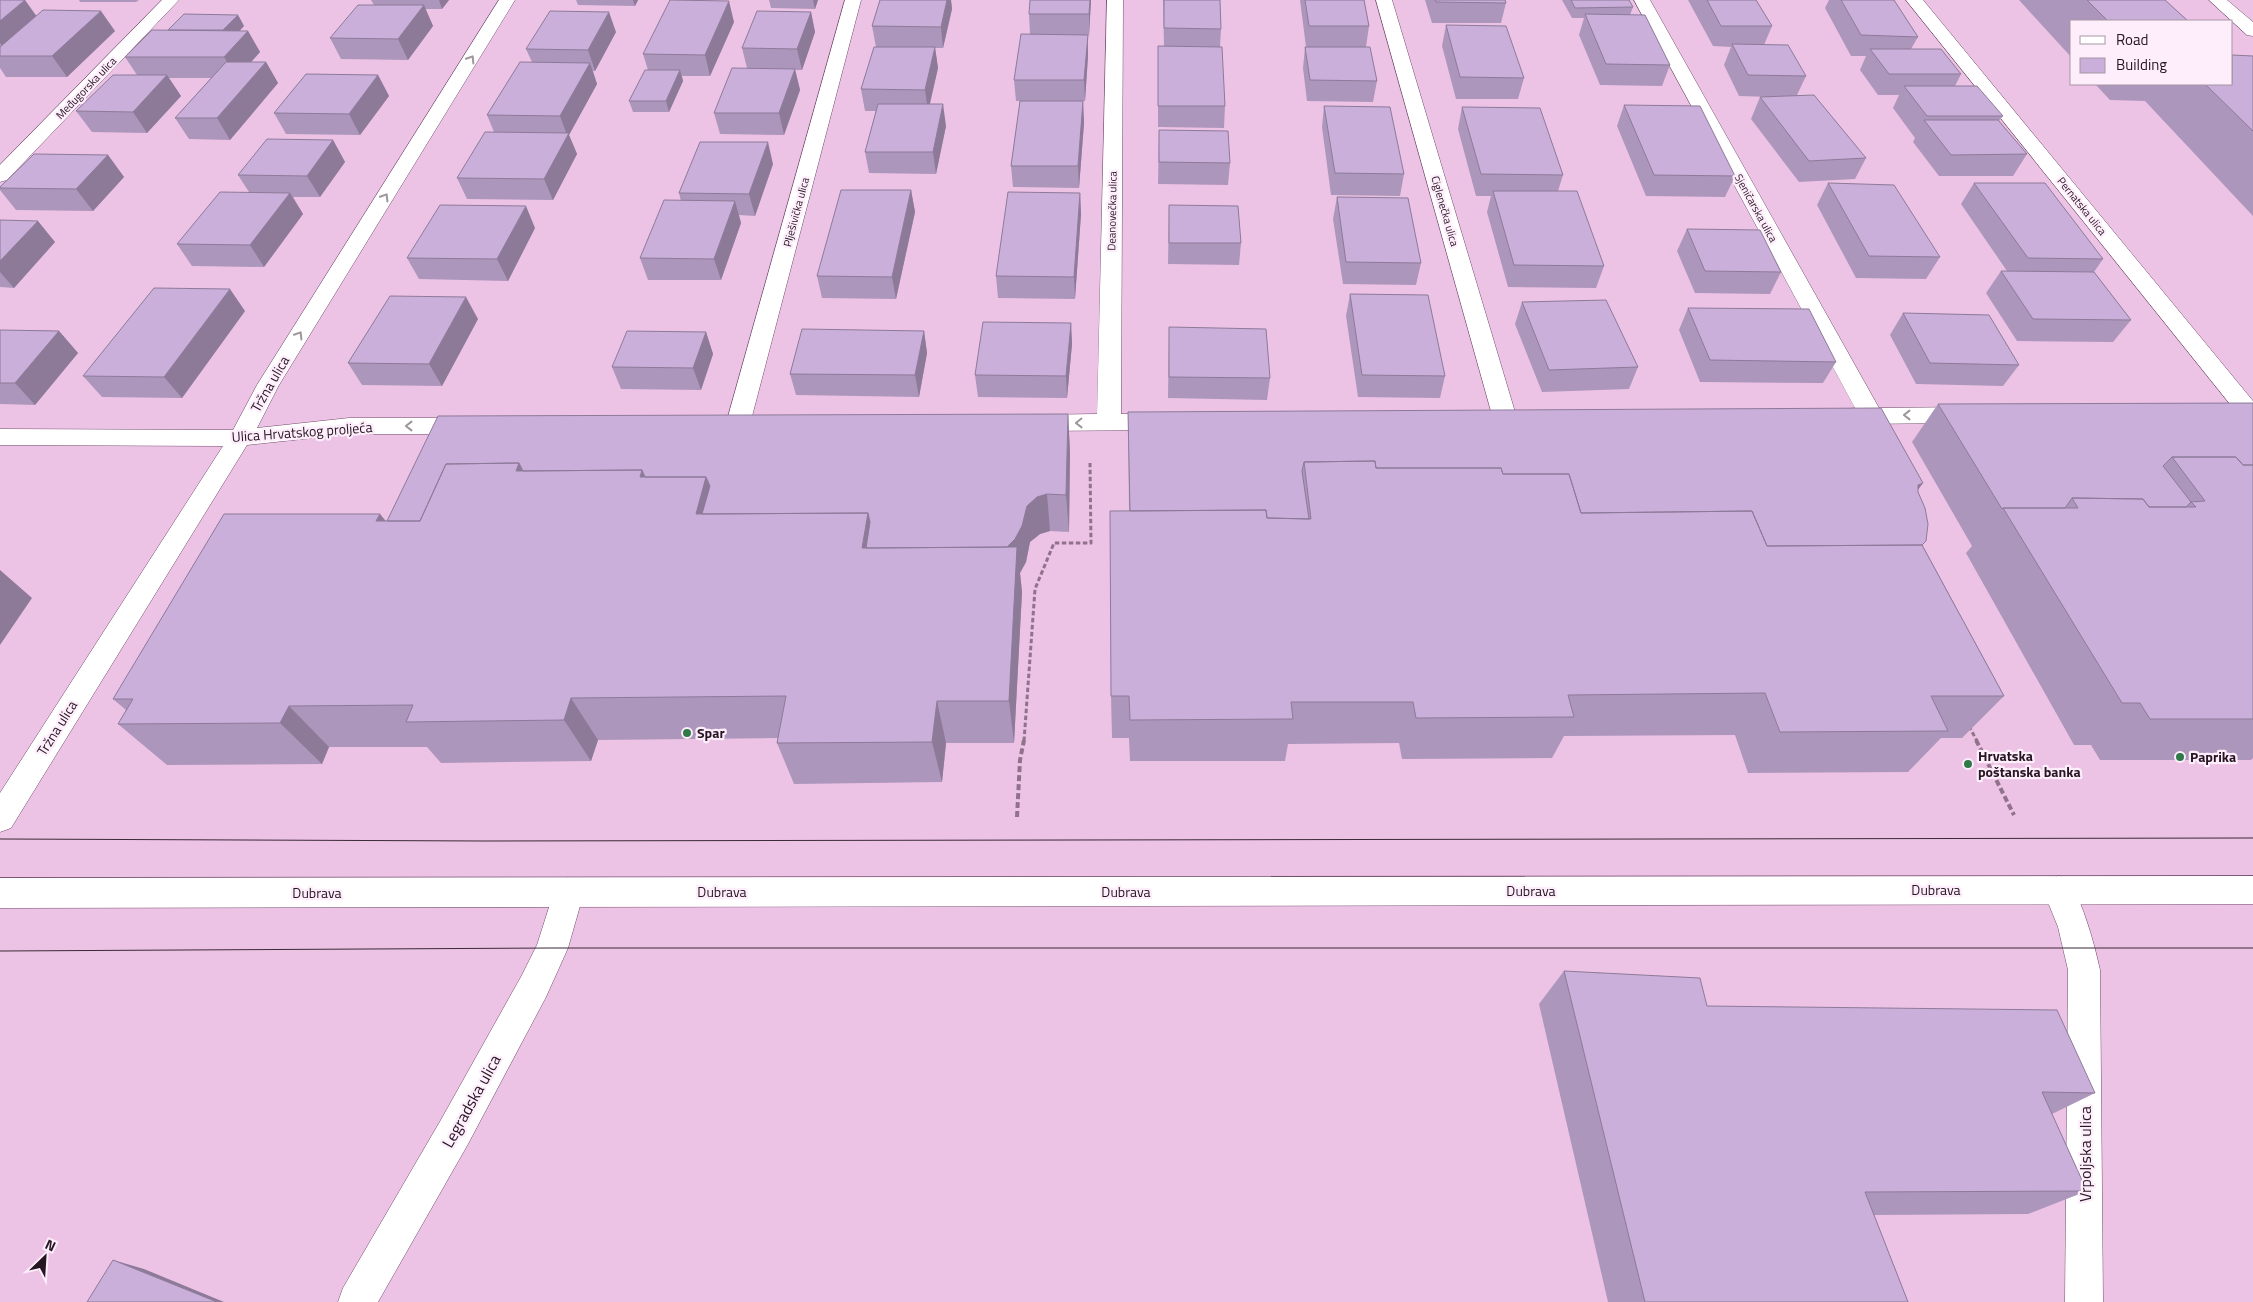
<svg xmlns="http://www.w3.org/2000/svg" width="2253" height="1302" viewBox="0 0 2253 1302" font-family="'Titillium Web',sans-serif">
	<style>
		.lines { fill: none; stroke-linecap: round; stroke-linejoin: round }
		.minor-casing { stroke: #704c6a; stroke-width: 1 }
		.tertiary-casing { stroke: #704c6a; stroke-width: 1 }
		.secondary-casing { stroke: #704c6a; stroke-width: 1 }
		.path-far1 { stroke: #90738b; stroke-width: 3; stroke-dasharray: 4.5 2.5; stroke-linecap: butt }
		.path { stroke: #90738b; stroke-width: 4; stroke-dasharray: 6 3; stroke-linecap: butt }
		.minor { fill: #fff; fill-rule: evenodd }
		.tertiary { fill: #fff; fill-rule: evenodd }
		.secondary { fill: #fff; fill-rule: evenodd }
		.tram { stroke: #3a2937; stroke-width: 1 }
		.wall { fill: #ad96bb }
		.shaded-wall { fill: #8d7a99 }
		.building { fill: #c9afda; stroke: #8d7a99 }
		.oneway { stroke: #9d969c }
		.poi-dot { fill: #2e7a49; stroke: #feedfb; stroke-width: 2 }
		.labels { text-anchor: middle; stroke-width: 4.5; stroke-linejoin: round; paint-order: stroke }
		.far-street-label { font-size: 11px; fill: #251622; stroke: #feedfb }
		.street-label { font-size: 14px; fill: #251622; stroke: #feedfb }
		.poi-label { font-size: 14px; font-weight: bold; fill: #251622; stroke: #feedfb; text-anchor: start }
		.near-street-label { font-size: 16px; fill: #251622; stroke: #feedfb }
	</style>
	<rect width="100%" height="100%" fill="#edc3e5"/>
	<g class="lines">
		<g class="minor-casing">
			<path id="minor" d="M162,0h17l-172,180 -7,2v-17z
				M499,0h16l-236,385 -22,43 92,-10h123l8,2 4,6 -4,6 -8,2h-123l-102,11 -236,383 -11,4v-39l223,-347 -223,-1v-16l233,1 24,-45z
				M845,0h16l-111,424 -4,6 -8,2 -8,-2 -4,-6z
				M1107,0h16l-2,414h46l8,2 4,6 -4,6 -8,2 -135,1 -8,-2 -4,-6 4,-6 8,-2 65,-1z
				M1376,0h16l126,422 -4,6 -8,2 -8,-2 -4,-6z
				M1634,0h16l229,408 90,-1 8,2 4,6 -4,6 -8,2 -122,1 -8,-2 -4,-6 4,-6 16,-2z
				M1906,0h17l330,401v19l-11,-1z
				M2059,876l11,4c14,29 23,58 30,90l3,332h-38l3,-332 -10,-43 -15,-37 5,-10z
				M568,878l11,4 5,10 -16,56 -22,49 -78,147 -90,158h-40l5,-14 99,-170 80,-143 15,-30 20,-63z"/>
		</g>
		<g class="tertiary-casing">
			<path id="tertiary" d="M2209,0h18l26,22v14l-6,-1z"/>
		</g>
		<g class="secondary-casing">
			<path id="secondary" d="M2253,876v28l-2253,4v-30z"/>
		</g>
		<path class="path-far1" d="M1969,726l8,15
			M1024,741l11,-152 19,-46h37l-1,-80"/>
		<path class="path" d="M1976,740l38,75
			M1017,817l3,-57 4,-20"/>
		<use href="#minor" class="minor"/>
		<use href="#tertiary" class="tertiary"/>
		<use href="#secondary" class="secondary"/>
		<path class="tram" d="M0,839l484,2 1769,-3
			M0,951l552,-3h1701"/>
	</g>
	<path class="wall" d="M0,0l36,16 79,15 -48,46h-61l-6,-9z
		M79,0h60l-3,2h-56z
		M371,0h78l-7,9h-17l8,17 -25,34 -67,-1 -11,-21 44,-33z
		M576,0h62l-3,6 -57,-1z
		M769,0h49l-3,9 -44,-1z
		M880,0h71l1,9 -9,39h-8l3,20 -8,36 16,22 -10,48 -67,-1 -4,-21 11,-41h-11l-4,-22 15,-42 -4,-21z
		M1091,0l-2,35h-1v21l-3,45h-2l1,22 -5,65 -66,-1 -2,-21 9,-65h-4l-2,-21 16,-46 -1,-20z
		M1163,0h57l1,29 -1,18 5,59 -1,22 -66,-1v-81h6z
		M1300,0h64l5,26 -3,21h-60z
		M1425,0h80l1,3 -5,20h-69z
		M1562,0h67l4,7 -3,8 40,50 -8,21 -62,-1 -21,-50 5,-17h-12z
		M1688,0h68l16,26 -8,19 42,31 -9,19 69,63 -11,21 -56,3 -48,-63 9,-22h11l-32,-1 -15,-31 7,-18 -18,-1z
		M1829,0h65l24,37 -7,12 50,25 -6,12 48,30 -4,5 28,33 -14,22h-74l-26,-34 2,-4 -22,-30 6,-13h-21l-18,-25 6,-14h-15l-26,-48z
		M2019,0h146l23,21h-116v37z
		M811,12l4,20 -13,38h-7l5,20 -16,45 -64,-1 -6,-21 33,-45 -5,-20z
		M238,15l6,11 -5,5h9l12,21 -9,10h15l12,21 -48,57 -41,-1 -14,-21 36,-40h-42l12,18 -34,37 -55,-1 -16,-21 61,-36 -12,-18 43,-27z
		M734,22l-24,54h-28l1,5 -14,31h-36l-4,-11 19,-31 -5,-16z
		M1446,25l78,53 -6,21h-62l-14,-53z
		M616,32l-21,39h-2l4,13 -28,51 8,19 -24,46 -86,-1 -10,-21 37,-46 -7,-17 45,-53 -6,-13z
		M1305,47l72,34 -4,21 -66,-1 -4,-33z
		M2253,56v160l-108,-115 -35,-1 -15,-16h137z
		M378,75l11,21 -29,39 -74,-1 -12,-21z
		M1624,105l111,71 -10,21 -79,-1 -29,-70z
		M1324,106l80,68 -4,22 -69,-1 -9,-68z
		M1462,107l101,68 -5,16 46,75 -8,22 -88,-1 -21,-75 4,-16h-15l-18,-67z
		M1159,130l71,33 -2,22 -70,-1z
		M333,140l12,22 -25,35h-27l10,17 -39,53 -72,-1 -15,-22 72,-52 -11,-17z
		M108,155l16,22 -31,34 -77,-1 -16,-20v-3z
		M773,164l-18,52 -16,-1 2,8 -20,57h-73l-8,-22 41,-57 -2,-8z
		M1828,183l112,74 -14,22 -70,-1 -39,-73z
		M1974,183l129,76 -9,13 37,48 -18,22 -96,-1 -31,-48 15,-22h6l-46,-67z
		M911,190l4,22 -19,87 -74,-1 -5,-22z
		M1080,193l1,21 -6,85 -77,-1 -2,-22z
		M1337,197l84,66 -5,22 -73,-1 -10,-65z
		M1169,205l72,38 -2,22 -71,-1z
		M0,220l55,22 -41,46 -14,-1z
		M535,228l-27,53 -89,-2 -12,-21z
		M1687,229l94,43 -11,22 -75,-1 -18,-42z
		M1350,294l95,82 -5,22 -82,-1 -12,-81z
		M1522,302l116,65 -9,22 -87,3 -27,-68z
		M1688,308l148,54 -13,21 -123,-1 -21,-52z
		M245,311l-63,87 -80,-1 -19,-21z
		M1903,313l116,52 -16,21 -87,-2 -26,-49z
		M478,319l-36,67 -80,-1 -14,-22z
		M1071,323l1,21 -5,54 -89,-1 -3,-22z
		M1169,327l101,51 -3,22 -99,-2z
		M0,330l59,1 19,22 -43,52 -35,-1z
		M924,331l3,22 -8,44 -123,-2 -6,-21z
		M706,332l7,22 -12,36 -80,-1 -9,-22z
		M2253,403v355l-2,2h-151l-9,-15h-17l-108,-192 6,-7 -60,-104 26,-38z
		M1128,412l790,78 5,56 81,150 -42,42h-21l-33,34 -160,1 -13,-38 -171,1 -12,22 -150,1 -3,-16 -111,1 -3,17h-155l-1,-23h-17l-1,-42 18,-185z
		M1068,414l2,38 -1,80 -19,-1 -10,3 -10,8 -4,20 -6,11 2,19 -8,151h-68l-4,39 -148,2 -17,-41 1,-5 -180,2 -7,21 -150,2 -14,-16h-98l-7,17 -155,1 -49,-41 8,-14 -13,-11 267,-185 6,7z
		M1564,971l143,35 388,87 -43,21 35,77 -59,23 -154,1 34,87h-300l-69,-298z"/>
	<path class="shaded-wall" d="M25,0l15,21 -34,30 -6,-8v-22z
		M439,0h10l-7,9z
		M633,0h5l-3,6z
		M813,0h5l-3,9z
		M947,0h4l1,9 -9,39 -2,-21z
		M1090,0h1l-2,35v-21z
		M729,1l5,21 -24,54 -5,-21z
		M424,5l9,21 -25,34 -10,-21z
		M101,11l14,20 -48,46 -15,-21z
		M609,12l7,20 -21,39 -7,-21z
		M811,12l4,20 -13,38 -5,-21z
		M238,15l6,11 -24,25 -7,-10z
		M248,31l12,21 -24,27 -12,-22z
		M1088,35v21l-3,45 -1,-21z
		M935,47l3,21 -10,43 -3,-21z
		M266,62l12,21 -48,57 -13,-22z
		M590,63l7,21 -28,51 8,19 -24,46 -9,-21 23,-44 -7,-19z
		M795,69l5,21 -16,45 -5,-22z
		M680,70l3,11 -14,31 -3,-11z
		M167,75l14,21 -34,37 -14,-21z
		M378,75l11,21 -29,39 -11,-21z
		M1083,101l1,22 -5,65 -1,-22z
		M943,104l3,22 -10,48 -3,-22z
		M333,140l12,22 -25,35 -13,-21z
		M768,142l5,22 -18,52 -6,-22z
		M108,155l16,22 -31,34 -17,-22z
		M911,190l4,22 -19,87 -4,-22z
		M290,193l13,21 -39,53 -14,-22z
		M1080,193l1,21 -6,85 -1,-22z
		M735,201l6,22 -20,57 -7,-21z
		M526,206l9,22 -27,53 -11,-22z
		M38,221l17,21 -41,46 -14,-16v-11z
		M230,289l15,22 -63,87 -18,-21z
		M466,297l12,22 -36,67 -13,-22z
		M1071,323l1,21 -5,54 -1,-22z
		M59,331l19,22 -43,52 -20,-22z
		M924,331l3,22 -8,44 -4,-22z
		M706,332l7,22 -12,36 -8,-22z
		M1068,414l2,38 -1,80 -3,-37z
		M519,463l9,17 -12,-9z
		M642,470l7,16 -9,-9z
		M706,477l18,46 -28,-9z
		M1923,483l-27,37 22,-35z
		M1047,494l3,37 -10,3 -10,8 -4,20 -6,11 2,19 -8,151 -5,-42 -10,-145 28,-50 10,-9z
		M868,513l10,43 -16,-8z
		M380,514l12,16 -16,-9z
		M0,570l32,28 -32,47z
		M571,698l27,42 -7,21 -27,-41z
		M937,701l9,42 -4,39 -10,-40z
		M289,706l40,41 -7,17 -42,-41z
		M113,1260l31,9 80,33h-7z"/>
	<path class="building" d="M0,0h25l-25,21z
		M670,0l59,1 -24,54 -62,-1z
		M880,0h67l-6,27 -69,-1z
		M1030,0h60l-1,14h-60z
		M1164,0h56l1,29 -57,-1z
		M1305,0h59l5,26h-60z
		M1435,0h70l1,3 -70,-1z
		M1571,0h58l4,7 -58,1z
		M1707,0h49l16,26h-51z
		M1841,0h53l24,37 -57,-2z
		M2087,0h78l23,21h-80z
		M358,5h66l-26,34 -68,-1z
		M43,10l58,1 -49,45h-52v-9z
		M550,11l59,1 -21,38 -62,-1z
		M757,11l54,1 -14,37 -55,-1z
		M184,14l54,1 -15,15h-55z
		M1585,14l60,1 25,50 -64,-1z
		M1446,25l60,1 18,52 -64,-1z
		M152,30l96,1 -24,26h-99z
		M1021,34l67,1 -4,45h-70z
		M1732,44l56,1 18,31 -58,-1z
		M1158,46l64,1 3,59h-67z
		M874,47h61l-10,43 -64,-1z
		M1305,47h65l7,34 -67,-1z
		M1870,49h71l20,25h-72z
		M2232,55l21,1v75l-48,-47h27z
		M226,62h40l-49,56h-42z
		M520,62l70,1 -30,53 -73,-1z
		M732,68l63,1 -16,44h-65z
		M645,70h35l-14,31h-37z
		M306,74l72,1 -29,39 -75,-1z
		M113,75h54l-34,37 -57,-1z
		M1904,86h73l26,30h-76z
		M1814,95l52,63 -57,3 -49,-64z
		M1020,101h63l-5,65h-67z
		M878,104h65l-10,48h-68z
		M1624,105l76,1 35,70 -81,-1z
		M1324,106l66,1 14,67 -69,-1z
		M1462,107l78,1 23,67 -82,-1z
		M1924,120h74l29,34 -76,1z
		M1159,130l69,1 2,32 -71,-1z
		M485,132l84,1 -25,46 -87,-1z
		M267,139l66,1 -26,36 -69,-1z
		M700,142h68l-19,52 -70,-1z
		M34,154l74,1 -32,34 -76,-1v-1z
		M1828,183l66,2 46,72 -71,-1z
		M1974,183h71l58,76 -75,-1z
		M841,190h70l-19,87 -75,-1z
		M1493,191h84l27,75 -90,-1z
		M220,192l70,1 -40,52 -73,-1z
		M1008,192l72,1 -6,84 -78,-1z
		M1337,197l71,1 13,65 -75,-1z
		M664,200l71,1 -21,58 -74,-1z
		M440,205l86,1 -29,53 -90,-1z
		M1169,205l69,1 3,37h-72z
		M0,220l38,1 -38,40z
		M1687,229l73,1 21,42 -76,-1z
		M2001,271l93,1 37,48 -98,-1z
		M154,288l76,1 -66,88 -81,-1z
		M1350,294l78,1 17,81 -83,-1z
		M390,296l76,1 -37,67 -81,-1z
		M1606,300l32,67 -89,3 -27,-68z
		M1688,308l121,1 27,53 -126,-2z
		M1903,313l86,2 30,50 -89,-2z
		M983,322l88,1 -5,53 -91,-1z
		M1169,327l97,2 4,49 -101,-1z
		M802,329l122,2 -9,44 -125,-1z
		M0,330l59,1 -44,52h-15z
		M627,331l79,1 -13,36 -81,-1z
		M2253,403v62h-10l-7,-8h-64l-9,9 28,36 -5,5h-37l-6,-8 -71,-1 -7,10h-62l-1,1 -64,-105z
		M1881,408l42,75 -5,2v7l7,16 3,16 -2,17 -4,4 -155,1 -15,-35 -171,2 -12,-39h-66l-2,-6h-125l-1,-7 -71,1 -2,9 7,48 -42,-1 -1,-8 -136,1 -2,-99z
		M1068,414l-2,81 -19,-1 -10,3 -10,9 -5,20 -7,13 -8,8 -141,1 4,-26 -2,-9 -166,1 8,-28 -4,-9h-61l-3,-7 -119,1 -4,-8 -73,1 -26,57h-33l51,-105z
		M2172,457h64l7,8h10v254h-103l-10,-16h-18l-119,-195h75l-6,-10 71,1 6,8h47l-5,-5 14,-1z
		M1375,461l1,7h125l2,6h66l12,39 171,-2 15,35 155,-1 82,151h-73l17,35 -168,1 -15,-39 -197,2 6,22 -158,1 -3,-16h-122l2,17 -163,1 -1,-24h-18l-1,-185 156,-1 1,8 44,1 -7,-57z
		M519,463l-3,8 126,-1 -2,7h66l-10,37 172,-1 -6,35 155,-1 -8,154h-72l-5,41 -155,1 9,-47 -215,2 -7,22 -158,2 7,-17 -124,1 -9,17 -162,1 15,-25h-20l111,-185h156l-4,7h44l26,-57z
		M1564,971l136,7 7,28 350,4 38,83 -53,-1 45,99 -222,1 43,110h-263z
		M113,1260l104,42h-130z"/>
	<defs><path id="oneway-chevron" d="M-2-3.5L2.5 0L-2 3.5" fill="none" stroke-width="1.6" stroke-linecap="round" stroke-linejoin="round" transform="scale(1.25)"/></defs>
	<g class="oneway">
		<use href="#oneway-chevron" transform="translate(471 59) rotate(-58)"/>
		<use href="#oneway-chevron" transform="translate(385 197) rotate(-58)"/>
		<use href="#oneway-chevron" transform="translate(299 335) rotate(-58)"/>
		<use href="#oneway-chevron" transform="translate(1907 415) rotate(180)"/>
		<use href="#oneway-chevron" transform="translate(1079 423) rotate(179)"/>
		<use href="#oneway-chevron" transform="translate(409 426) rotate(-180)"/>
	</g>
	<g class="poi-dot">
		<circle cx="687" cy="733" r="5"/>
		<circle cx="2180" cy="757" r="5"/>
		<circle cx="1968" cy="764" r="5"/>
	</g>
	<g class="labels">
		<g class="far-street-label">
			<text transform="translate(86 88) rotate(-46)" y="4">Međugorska ulica</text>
			<text transform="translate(2082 206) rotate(51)" y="4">Pernatska ulica</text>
			<text transform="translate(1756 208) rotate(61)" y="4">Sjeničarska ulica</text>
			<text transform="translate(1112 211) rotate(-89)" y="4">Deanovečka ulica</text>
			<text transform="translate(1445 211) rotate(74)" y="4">Ciglenečka ulica</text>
			<text transform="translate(796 212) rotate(-75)" y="4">Plješivička ulica</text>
		</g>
		<g class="street-label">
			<text transform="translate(270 384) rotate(-60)" y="5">Tržna ulica</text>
			<text transform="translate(302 432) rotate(-4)" y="5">Ulica Hrvatskog proljeća</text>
			<text transform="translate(57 728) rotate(-58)" y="5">Tržna ulica</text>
			<text x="1936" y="895">Dubrava</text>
			<text x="1531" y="896">Dubrava</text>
			<text x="722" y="897">Dubrava</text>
			<text x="1126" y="897">Dubrava</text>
			<text x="317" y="898">Dubrava</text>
		</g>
		<g class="poi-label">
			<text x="697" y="738">Spar</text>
			<text x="1978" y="761">Hrvatska<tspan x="1978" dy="16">poštanska banka</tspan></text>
			<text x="2190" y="762">Paprika</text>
		</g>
		<g class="near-street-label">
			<text transform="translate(471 1101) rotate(-61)" y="6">Legradska ulica</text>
			<text transform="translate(2085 1154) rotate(-90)" y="6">Vrpoljska ulica</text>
		</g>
	</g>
	<rect x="2070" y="20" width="162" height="65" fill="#feedfb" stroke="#a797a4"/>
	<rect x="2080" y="36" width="25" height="8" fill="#ffffff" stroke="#a797a4"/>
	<text x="2116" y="45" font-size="15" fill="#251622">Road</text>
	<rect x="2080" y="58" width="25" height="15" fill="#c9afda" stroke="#a797a4"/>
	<text x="2116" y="70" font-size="15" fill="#251622">Building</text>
	<g transform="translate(45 1257) rotate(25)" stroke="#feedfb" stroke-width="4" paint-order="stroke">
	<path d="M0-4L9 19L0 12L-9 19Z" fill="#251622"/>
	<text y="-8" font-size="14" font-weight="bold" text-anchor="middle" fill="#251622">N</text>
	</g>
</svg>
